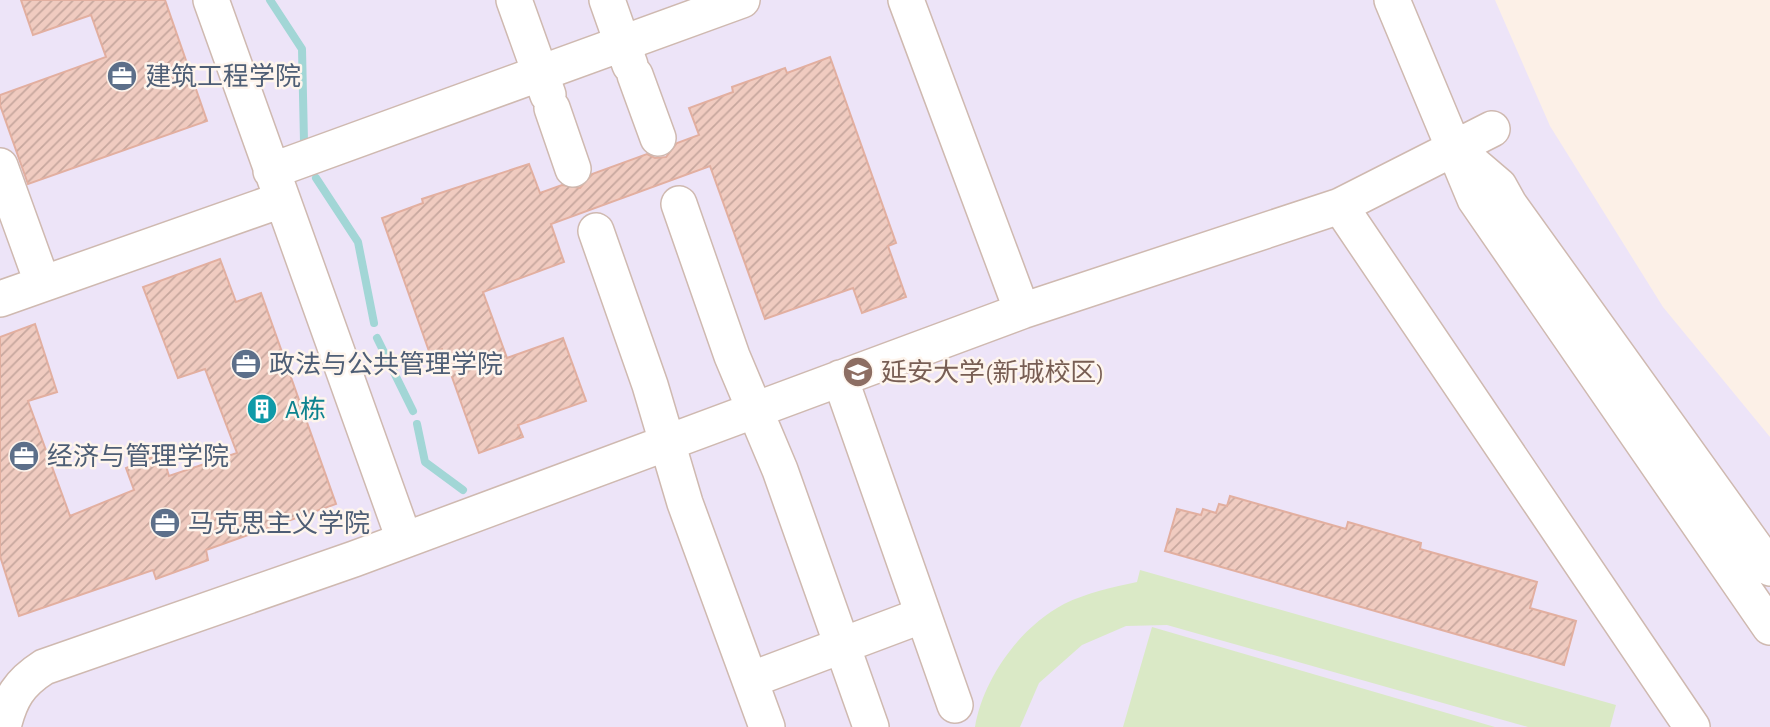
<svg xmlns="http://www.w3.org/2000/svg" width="1770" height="727" viewBox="0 0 1770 727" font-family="'Alegreya Sans','Noto Sans SC',sans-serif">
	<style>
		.education { fill: #ede4f8 }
		.green { fill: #dae9c6 }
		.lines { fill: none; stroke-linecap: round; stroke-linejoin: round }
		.stream { stroke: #a2d6d6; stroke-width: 8 }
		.building { fill: url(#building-hatch); stroke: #e2afa0; stroke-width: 2 }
		.minor-casing { stroke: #cfb9b0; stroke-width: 38 }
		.minor { stroke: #fff; stroke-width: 35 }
		.labels { text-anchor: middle; stroke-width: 5; stroke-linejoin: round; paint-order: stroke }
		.service-label { font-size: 26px; fill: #4e5e75; stroke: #fef5ed; text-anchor: start }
		.education-label { font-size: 26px; fill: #785e54; stroke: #fef5ed; text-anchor: start }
		.culture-label { font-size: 26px; fill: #0d838f; stroke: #fef5ed; text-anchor: start }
	</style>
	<defs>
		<pattern id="building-hatch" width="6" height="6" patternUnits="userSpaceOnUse" patternTransform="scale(1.75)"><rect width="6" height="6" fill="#f0cbc0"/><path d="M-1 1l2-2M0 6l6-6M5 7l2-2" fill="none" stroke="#c7a79e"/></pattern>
	</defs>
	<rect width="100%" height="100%" fill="#fcf0e7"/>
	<path class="education" d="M0,0h1495l55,126 113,181 107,130v290h-1770z"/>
	<path class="green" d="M1140,570l476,135 -6,22h-82l-361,-102 -41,1 -44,19 -43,38 -19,44h-45c8,-48 45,-100 89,-123 22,-11 49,-17 73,-22z
		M1152,627l343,100h-372z"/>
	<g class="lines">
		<path class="stream" d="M270,0l32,49 2,93
			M316,178l42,64 16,81
			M377,338l36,73
			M417,424l8,38 38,28"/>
	</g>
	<path class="building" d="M21,0h144l42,121 -179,63 -28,-79v-10l106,-38 -15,-42 -58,20z
		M830,57l66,186 -8,3 18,51 -44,16 -9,-25 -88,31 -55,-153 -159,58 13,38 -81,30 24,66 56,-20 23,63 -68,24 5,12 -44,16 -37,-104 -12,5 -48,-136 41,-15 -1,-4 107,-35 11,29 22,-8 18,3 12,-14 55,-20 8,4 11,-1 11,-14 22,-8 -10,-27 44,-16 -1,-5 53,-19 2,5z
		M220,259l16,43 25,-9 75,211 -130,46 2,10 -52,19 -3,-9 -134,46 -19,-60v-219l35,-13 22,68 -29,9 42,115 64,-26 -8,-22 36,-15 7,23 68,-23 -32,-84 -27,9 -35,-91z
		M1230,496l116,33 2,-7 73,21 -1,6 117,33 -7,26 46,13 -12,44 -399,-114 12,-42 24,6 2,-6 13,4 3,-9 8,2z"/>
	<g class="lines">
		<g class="minor-casing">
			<path id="minor" d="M211,0l193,539
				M514,0l34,95
				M607,0l23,65
				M906,0l116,311
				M1392,0l83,199 295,428
				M635,75l23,63
				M552,108l21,61
				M1458,151l41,35 10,18 261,364
				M0,166l42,116
				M271,171l471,-171
				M679,204l53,152 48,114 91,257
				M1340,206l352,521
				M596,231l54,154 35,118 82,224
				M0,299l281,-99
				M840,378l115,327
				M750,680l173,-65
				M3,727c7,-29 16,-44 41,-60l310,-108 668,-248 318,-105 152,-77"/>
		</g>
		<use href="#minor" class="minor"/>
	</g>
	<defs>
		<g id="office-disc" transform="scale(1.575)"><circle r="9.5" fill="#5c6f8a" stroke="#fef5ed"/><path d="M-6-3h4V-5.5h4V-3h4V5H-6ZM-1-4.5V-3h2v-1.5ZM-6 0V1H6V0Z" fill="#fff"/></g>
		<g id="university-disc" transform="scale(1.575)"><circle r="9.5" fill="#8d6e63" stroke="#fef5ed"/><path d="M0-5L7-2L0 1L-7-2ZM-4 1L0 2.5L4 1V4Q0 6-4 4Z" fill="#fff"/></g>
		<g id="building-disc" transform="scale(1.575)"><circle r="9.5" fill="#0f9aa8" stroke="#fef5ed"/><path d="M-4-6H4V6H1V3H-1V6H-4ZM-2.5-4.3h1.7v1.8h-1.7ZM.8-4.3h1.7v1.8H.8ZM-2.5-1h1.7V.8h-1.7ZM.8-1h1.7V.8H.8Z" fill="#fff"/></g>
	</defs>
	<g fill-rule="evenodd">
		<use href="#office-disc" x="122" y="76"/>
		<use href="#office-disc" x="246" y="364"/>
		<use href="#university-disc" x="858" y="372"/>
		<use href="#building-disc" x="262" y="409"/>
		<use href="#office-disc" x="24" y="456"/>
		<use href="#office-disc" x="165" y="523"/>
	</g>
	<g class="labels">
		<g class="service-label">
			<text x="145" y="85">建筑工程学院</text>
			<text x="269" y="373">政法与公共管理学院</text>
			<text x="47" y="465">经济与管理学院</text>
			<text x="188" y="532">马克思主义学院</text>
		</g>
		<g class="education-label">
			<text x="881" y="381">延安大学(新城校区)</text>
		</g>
		<g class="culture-label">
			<text x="285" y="418">A栋</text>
		</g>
	</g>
</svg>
